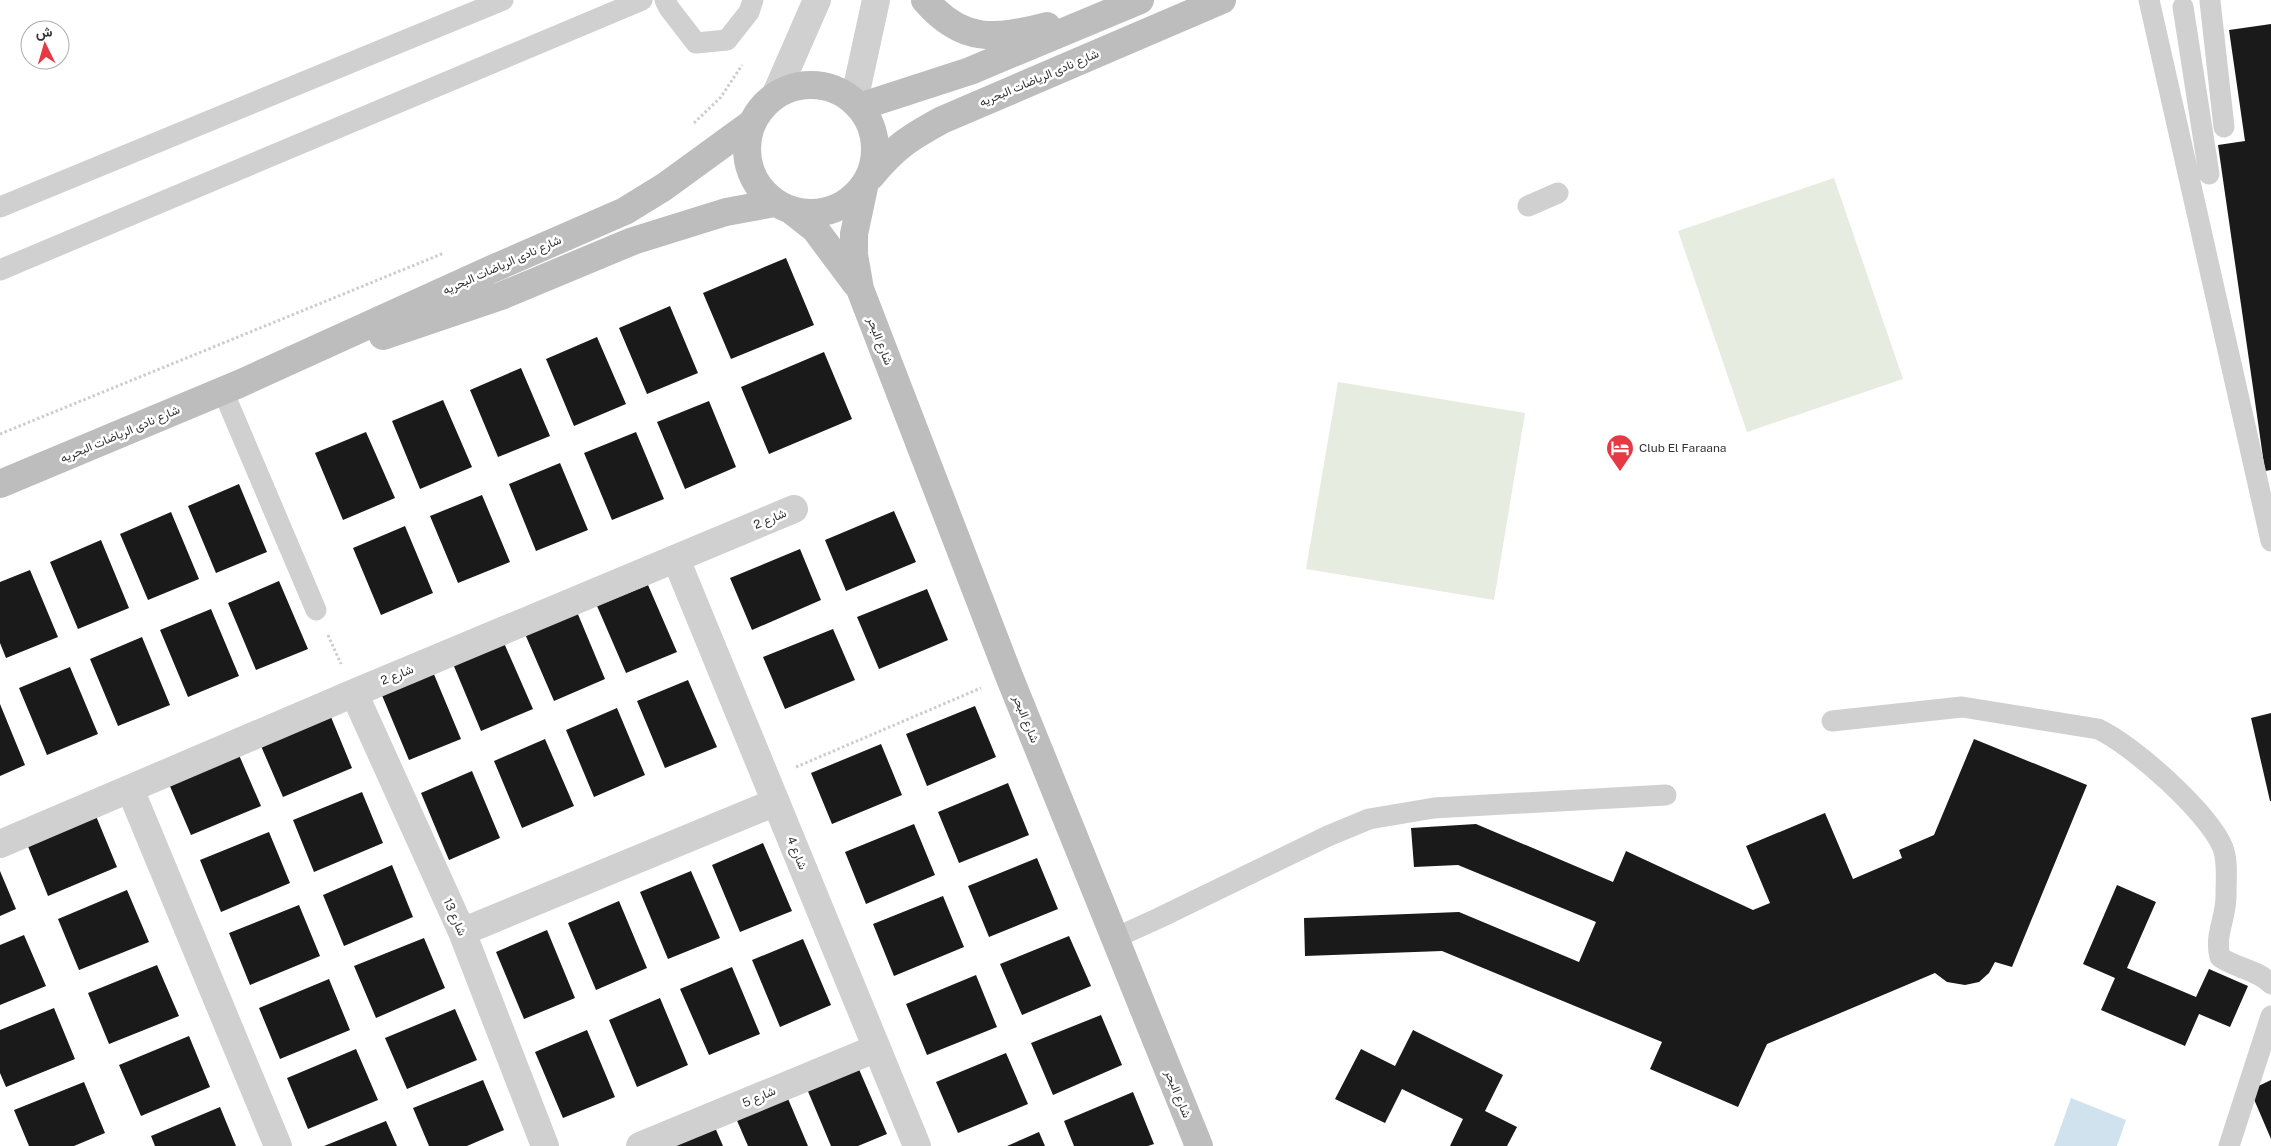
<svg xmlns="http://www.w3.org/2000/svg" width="2271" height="1146" viewBox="0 0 2271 1146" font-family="'Public Sans',Vazirmatn,sans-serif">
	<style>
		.green { fill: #e6ecdf }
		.water { fill: #cfe2ee }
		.building { fill: #1a1a1a }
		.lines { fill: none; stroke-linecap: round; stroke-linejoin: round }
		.path { stroke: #cdcdcd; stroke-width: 3; stroke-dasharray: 2.5 2.5; stroke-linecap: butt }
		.service { stroke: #d0d0d0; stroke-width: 21 }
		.minor { stroke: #d0d0d0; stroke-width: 28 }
		.secondary { stroke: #bdbdbd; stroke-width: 28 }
		.labels { text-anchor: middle; stroke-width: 5; stroke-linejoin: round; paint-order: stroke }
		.street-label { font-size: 12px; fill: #333; stroke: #fff }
		.poi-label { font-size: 12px; fill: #333; stroke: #fff; text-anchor: start }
	</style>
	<rect width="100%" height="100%" fill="#fff"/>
	<path class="green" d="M1834,178l69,201 -156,53 -69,-201z
		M1338,382l187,31 -31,187 -188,-31z"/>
	<path class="water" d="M2071,1098l55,22 -9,26h-63z"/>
	<path class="building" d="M2271,24v446l-6,1 -47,-326 27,-4 -16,-111z
		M786,258l28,67 -83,34 -28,-66z
		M670,306l28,67 -51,21 -28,-66z
		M597,337l29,67 -52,22 -28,-67z
		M824,352l28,67 -83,35 -28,-67z
		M521,368l29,68 -52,21 -28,-67z
		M443,400l29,67 -52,22 -28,-68z
		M709,401l27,66 -51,22 -28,-67z
		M366,432l29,66 -52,22 -28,-67z
		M636,432l28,67 -52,21 -28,-67z
		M560,463l28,67 -52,21 -27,-67z
		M239,484l28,68 -51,21 -28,-67z
		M482,495l28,67 -52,21 -28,-67z
		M894,511l22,51 -70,29 -21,-51z
		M171,512l28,67 -51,21 -28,-66z
		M405,526l28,67 -52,22 -28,-67z
		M101,540l28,68 -51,21 -28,-67z
		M800,549l21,51 -69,30 -22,-52z
		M30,570l28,67 -52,21 -6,-15v-61z
		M279,581l29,68 -52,21 -28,-67z
		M648,585l29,67 -51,21 -29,-67z
		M927,589l21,51 -69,29 -22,-52z
		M211,609l28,67 -51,21 -28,-67z
		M577,612l28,67 -51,22 -29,-67z
		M833,629l22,51 -70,29 -22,-52z
		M142,637l28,68 -52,21 -28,-67z
		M504,643l29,66 -52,22 -28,-67z
		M70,667l28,67 -51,21 -28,-67z
		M433,672l28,67 -52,21 -28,-67z
		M688,680l29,67 -52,21 -28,-67z
		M0,704l25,61 -25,11z
		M975,706l21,51 -69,29 -21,-52z
		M617,708l28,67 -51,22 -28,-67z
		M2271,713v88h-1l-19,-83z
		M331,717l21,51 -69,29 -22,-51z
		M545,739l29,67 -52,22 -28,-67z
		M1974,739l113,46 -75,182 -17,-5 -6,11 -10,9 -14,3 -18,-3 -12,-9 -168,71 -29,63 -88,-38 12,-27 -220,-91 -137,5 -1,-38 155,-6 120,50 17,-40 -138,-57 -44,2 -3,-39 65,-4 137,58 13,-31 127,59 17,-7 -24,-57 79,-33 28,66 49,-21 -3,-8 35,-15z
		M881,744l21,51 -70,29 -21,-51z
		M239,755l22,51 -70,29 -22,-51z
		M472,771l28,67 -51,22 -28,-67z
		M1008,783l21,52 -70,28 -21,-51z
		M362,792l21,51 -69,29 -21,-52z
		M96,816l21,51 -69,29 -21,-52z
		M914,824l21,51 -69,29 -21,-52z
		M269,832l21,51 -69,29 -21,-52z
		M763,843l29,68 -52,21 -28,-67z
		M1037,858l21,51 -69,28 -21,-51z
		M392,865l21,52 -69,29 -21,-51z
		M0,871l16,38 -16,7z
		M691,871l29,67 -52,21 -28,-67z
		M2117,885l39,17 -29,66 69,29 13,-28 39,17 -18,41 -31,-13 -14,32 -84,-36 14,-32 -32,-14z
		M127,890l22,52 -70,28 -21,-51z
		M943,896l21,51 -70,29 -21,-52z
		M619,901l28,67 -51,22 -28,-67z
		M299,905l21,51 -70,29 -21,-52z
		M547,930l28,68 -51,21 -28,-67z
		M24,935l22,51 -46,19v-60z
		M1069,936l22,50 -69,29 -22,-51z
		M424,938l21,50 -69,30 -22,-52z
		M803,939l28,66 -51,22 -28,-67z
		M157,965l22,51 -70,28 -21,-51z
		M732,967l28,67 -51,21 -29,-66z
		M976,975l21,52 -70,28 -21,-51z
		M329,979l21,51 -70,29 -21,-51z
		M660,998l28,67 -51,22 -28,-67z
		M54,1008l21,51 -69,28 -6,-14v-43z
		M455,1009l22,51 -70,29 -22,-51z
		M1101,1015l21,50 -69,30 -22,-52z
		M587,1030l28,67 -52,21 -28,-66z
		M1413,1030l90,45 -18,36 32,16 -10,19h-57l13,-27 -61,-30 -17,34 -50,-24 26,-50 34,17z
		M189,1036l21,51 -69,29 -22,-51z
		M356,1049l22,51 -70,29 -21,-51z
		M1006,1053l22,51 -70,29 -22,-51z
		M858,1067l29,67 -29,12h-27l-24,-57z
		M483,1080l21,50 -37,16h-38l-16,-38z
		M2271,1080v59l-21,-49z
		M84,1082l21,51 -31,13h-45l-15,-36z
		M1133,1092l21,52 -6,2h-74l-10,-25z
		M786,1094l22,52h-60l-13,-30z
		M220,1107l16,39h-81l-4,-10z
		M386,1121l11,25h-73z
		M714,1125l9,21h-59z
		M1039,1132l6,14h-38z"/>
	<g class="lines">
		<path class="path" d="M694,123l27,-26 21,-32
			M0,434l444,-181
			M328,635l13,29
			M796,767l185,-79"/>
		<path class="service" d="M665,0l4,8 27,35 31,-3 22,-28 4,-12
			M2149,0l122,541
			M2210,1l14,126
			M2183,7l26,167
			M1528,206l30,-13
			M0,207l503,-207
			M0,270l642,-270
			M223,391l93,219
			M1832,721l130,-14 136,22c35,16 111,84 125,119 5,13 3,32 3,46 1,22 -12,41 -6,63 15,11 39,13 51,27
			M1115,938l44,-20 169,-82 41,-17 65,-11 232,-13
			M2229,1146l42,-130"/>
		<path class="minor" d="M775,96l42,-96
			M854,101l22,-101
			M676,559l241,587
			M354,693l108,239 83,214
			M130,789l148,357
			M0,844l354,-151 440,-184
			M462,932l314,-130
			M640,1146l237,-98"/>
		<path class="secondary" d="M925,0c38,44 70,39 122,26
			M747 149a64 64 0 1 1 128 0a64 64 0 1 1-128 0Z
			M859,107l111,-36 170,-71
			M871,176c24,-29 38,-38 71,-56l280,-120
			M864,187l-10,47v21l6,34 149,387 190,470
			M792,211l23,18 41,55
			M383,336l118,-40 132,-55 93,-29 49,-9
			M0,484l239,-100 253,-115 133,-58 39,-24 88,-64"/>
	</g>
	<defs>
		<g id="hotel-pin" transform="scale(1.4375)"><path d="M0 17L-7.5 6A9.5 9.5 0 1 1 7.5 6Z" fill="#e63946" stroke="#fff"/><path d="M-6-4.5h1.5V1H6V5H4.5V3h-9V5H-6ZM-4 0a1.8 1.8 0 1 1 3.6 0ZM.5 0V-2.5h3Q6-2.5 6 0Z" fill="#fff"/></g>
	</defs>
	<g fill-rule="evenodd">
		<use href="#hotel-pin" x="1620" y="448"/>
	</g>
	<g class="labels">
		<g class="street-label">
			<text transform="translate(1039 78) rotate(-23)" y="4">شارع نادى الرياضات البحريه</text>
			<text transform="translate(502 265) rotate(-24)" y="4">شارع نادى الرياضات البحريه</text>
			<text transform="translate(880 341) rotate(69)" y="4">شارع البحر</text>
			<text transform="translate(120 434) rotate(-23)" y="4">شارع نادى الرياضات البحريه</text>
			<text transform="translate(770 519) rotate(-23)" y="4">شارع 2</text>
			<text transform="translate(397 675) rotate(-22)" y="4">شارع 2</text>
			<text transform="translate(1026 719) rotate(68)" y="4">شارع البحر</text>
			<text transform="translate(797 853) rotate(68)" y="4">شارع 4</text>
			<text transform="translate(455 917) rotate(66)" y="4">شارع 13</text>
			<text transform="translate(1178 1094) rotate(68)" y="4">شارع البحر</text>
			<text transform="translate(759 1097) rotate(-23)" y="4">شارع 5</text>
		</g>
		<g class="poi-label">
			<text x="1639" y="452">Club El Faraana</text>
		</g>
	</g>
	<g transform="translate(45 45) rotate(355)"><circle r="24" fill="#ffffff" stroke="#adadad"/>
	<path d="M0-4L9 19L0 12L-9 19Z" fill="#e63946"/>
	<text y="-8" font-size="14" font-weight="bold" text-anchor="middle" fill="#333333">ش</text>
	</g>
</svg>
